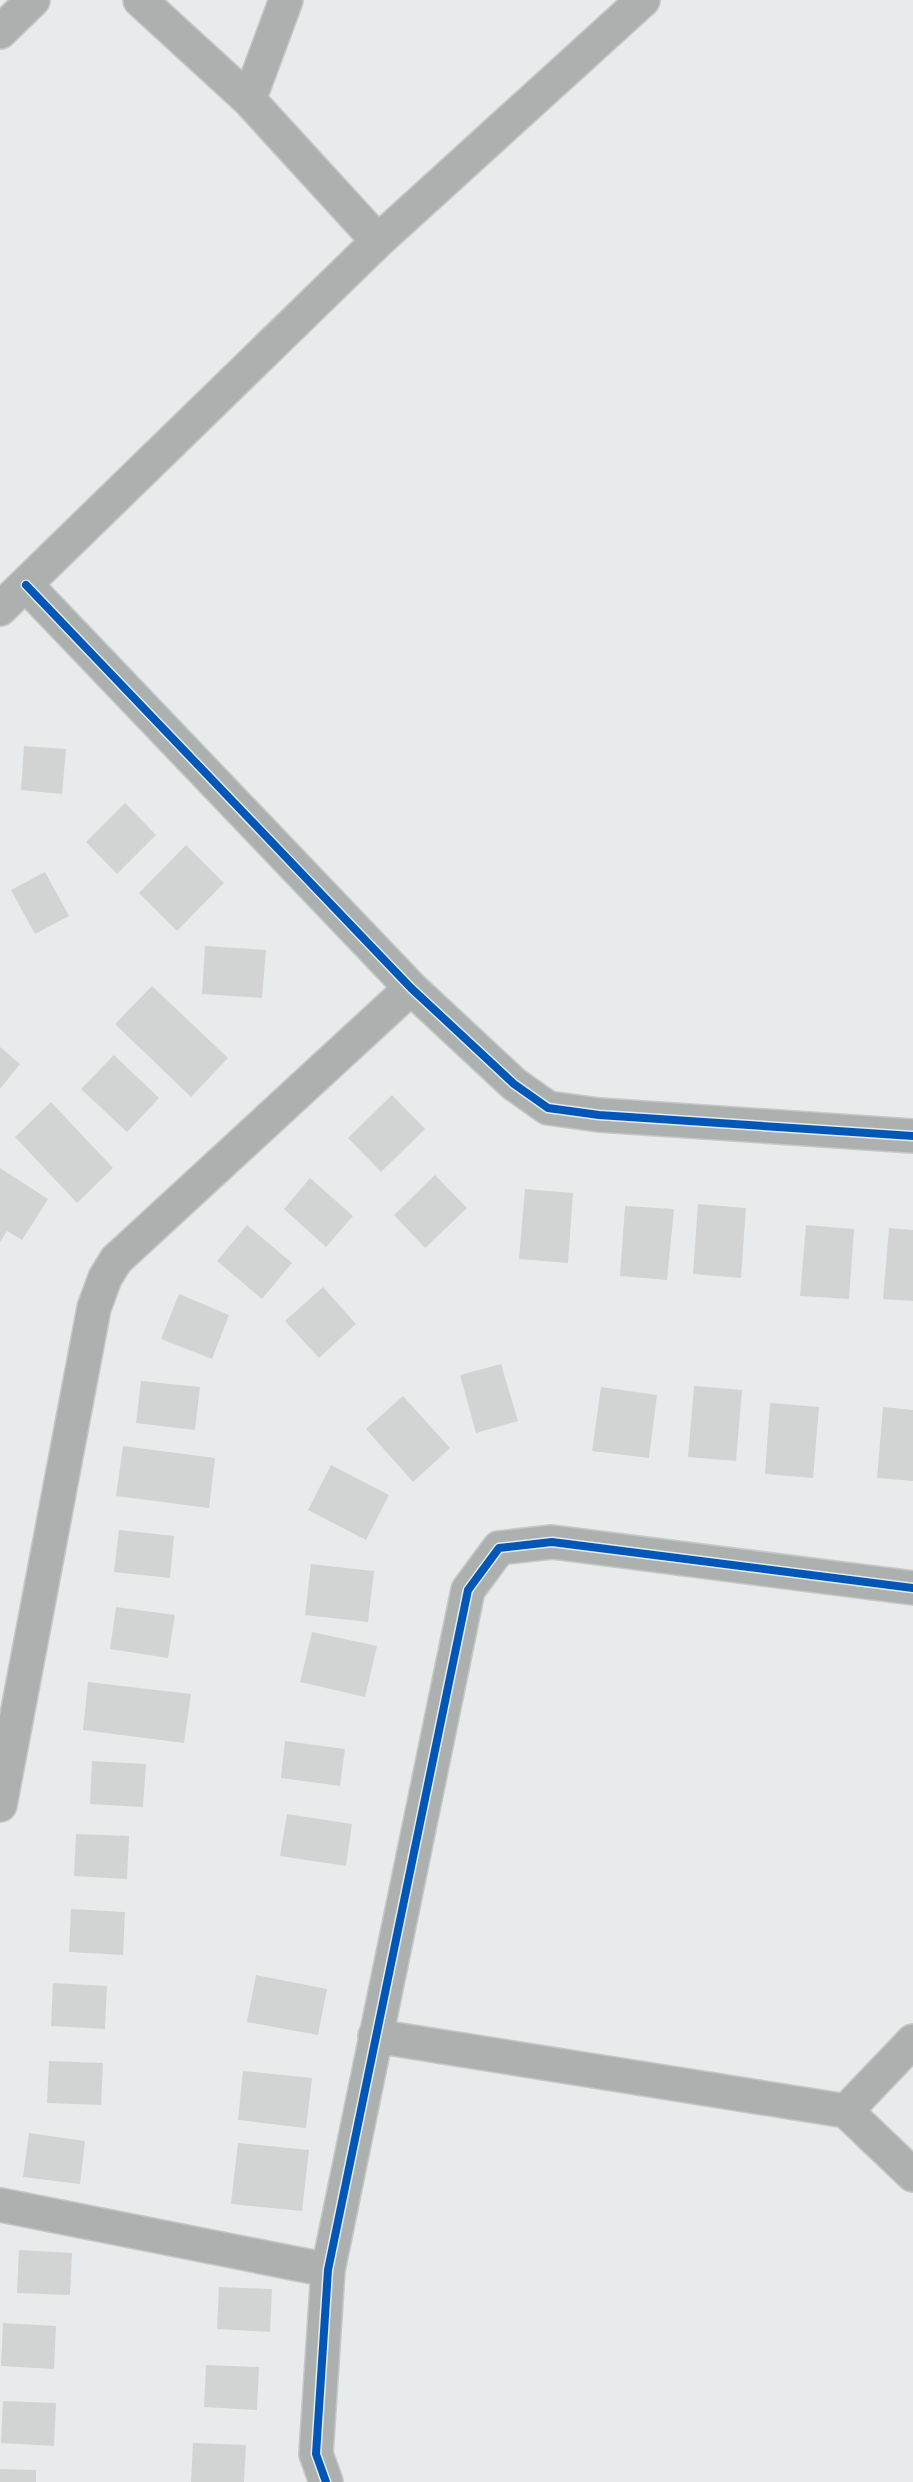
<svg xmlns="http://www.w3.org/2000/svg" width="913" height="2482" viewBox="0 0 913 2482" font-family="Lora,serif">
	<style>
		.building { fill: #d2d4d4 }
		.lines { fill: none; stroke-linecap: round; stroke-linejoin: round }
		.minor-casing { stroke: #c6c8c8; stroke-width: 36 }
		.minor { stroke: #acb1b0; stroke-width: 33 }
		.cycleway-casing { stroke: #e6ecee; stroke-width: 11 }
		.cycleway { stroke: #0057b8; stroke-width: 8 }
	</style>
	<rect width="100%" height="100%" fill="#e8ebec"/>
	<path class="building" d="M24,746l42,3 -4,45 -41,-4z
		M125,803l31,32 -39,39 -31,-32z
		M186,845l38,38 -47,48 -38,-38z
		M45,872l24,44 -34,18 -24,-44z
		M205,946l61,4 -4,48 -60,-4z
		M152,986l76,72 -37,39 -76,-73z
		M0,1047l20,17 -20,25z
		M114,1055l45,43 -32,34 -46,-43z
		M392,1095l33,34 -44,43 -33,-34z
		M51,1102l62,66 -36,35 -62,-66z
		M0,1168l48,31 -26,41 -15,-9 -7,11z
		M435,1175l32,33 -42,40 -31,-33z
		M310,1178l43,38 -27,31 -42,-38z
		M525,1189l48,4 -5,70 -49,-4z
		M698,1204l48,4 -5,70 -48,-4z
		M625,1206l49,3 -7,71 -47,-4z
		M247,1225l45,38 -30,36 -45,-38z
		M806,1225l48,4 -5,70 -49,-3z
		M889,1228l24,2v71l-30,-2z
		M323,1287l33,37 -37,34 -34,-37z
		M179,1294l50,21 -17,44 -51,-20z
		M501,1364l17,57 -42,12 -16,-58z
		M141,1381l59,6 -5,43 -59,-7z
		M694,1386l48,4 -6,71 -48,-4z
		M601,1387l56,8 -8,63 -57,-7z
		M403,1396l47,52 -37,34 -47,-53z
		M770,1403l49,4 -6,71 -48,-4z
		M883,1407l30,3v71l-36,-3z
		M123,1446l92,12 -6,50 -93,-12z
		M331,1465l58,30 -23,45 -58,-30z
		M119,1530l55,6 -4,42 -56,-6z
		M311,1564l63,7 -6,51 -63,-7z
		M116,1607l59,8 -7,43 -58,-9z
		M312,1632l65,14 -12,51 -65,-15z
		M88,1682l103,12 -7,49 -101,-13z
		M285,1741l60,8 -5,37 -59,-8z
		M92,1761l54,3 -3,43 -53,-3z
		M287,1814l65,10 -6,42 -66,-10z
		M76,1834l53,2 -2,43 -53,-3z
		M71,1909l54,3 -2,43 -54,-3z
		M256,1975l71,14 -9,46 -71,-13z
		M53,1983l54,3 -2,43 -54,-3z
		M49,2061l54,2 -2,42 -54,-2z
		M243,2071l69,7 -6,50 -68,-8z
		M29,2133l56,8 -5,43 -57,-7z
		M238,2143l71,7 -7,61 -71,-7z
		M19,2250l53,3 -2,42 -53,-2z
		M219,2287l53,2 -2,43 -53,-3z
		M3,2323l53,3 -2,43 -53,-3z
		M206,2365l53,2 -2,43 -53,-3z
		M3,2401l53,2 -2,43 -53,-3z
		M193,2443l53,2 -2,37h-53z
		M0,2469l36,1v12h-36z"/>
	<g class="lines">
		<g class="minor-casing">
			<path id="minor" d="M140,0l109,100 129,141
				M0,32l33,-32
				M249,100l37,-100
				M26,585l385,403 103,96 34,24 51,7 314,21
				M0,609l378,-368 265,-241
				M0,1805l94,-497 11,-30 11,-18 295,-272
				M375,2036l471,75
				M913,2041l-67,70 67,64
				M0,2205l328,65
				M326,2482l-10,-28 12,-184 140,-680 31,-42 53,-6 361,46"/>
		</g>
		<use href="#minor" class="minor"/>
		<g class="cycleway-casing">
			<path id="cycleway" d="M26,585l385,403 103,96 34,24 51,7 314,21
				M326,2482l-10,-28 12,-184 140,-680 31,-42 53,-6 361,46"/>
		</g>
		<use href="#cycleway" class="cycleway"/>
	</g>
</svg>
